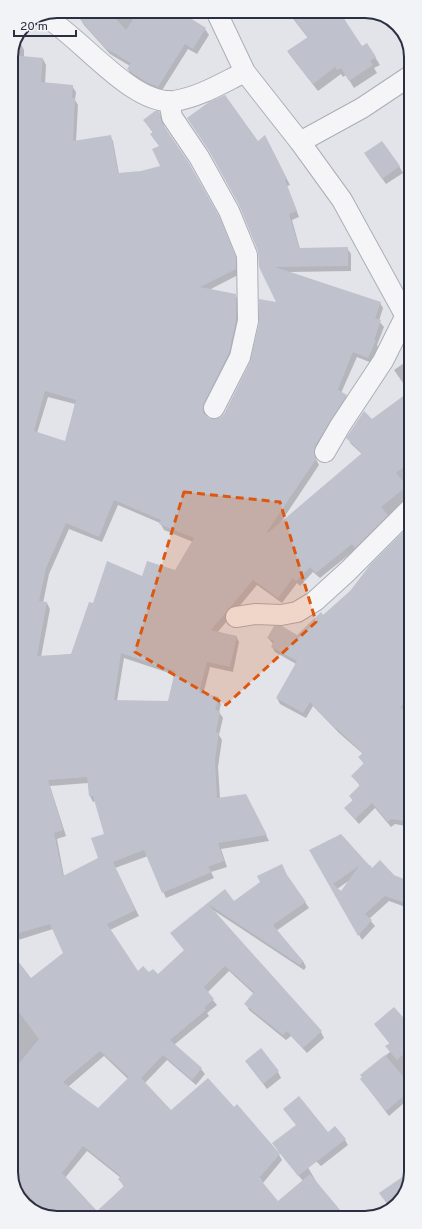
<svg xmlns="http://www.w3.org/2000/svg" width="422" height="1229" viewBox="0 0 422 1229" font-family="Overpass,sans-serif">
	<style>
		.shadow { fill: #0003; fill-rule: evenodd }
		.building { fill: #bfc2cd; fill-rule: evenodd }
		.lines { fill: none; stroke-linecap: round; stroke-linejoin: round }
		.street-casing { stroke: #abaeb7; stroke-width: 22 }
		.street { stroke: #f5f5f8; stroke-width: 20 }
		.marked { fill: #de570f; fill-opacity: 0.2; stroke: #de570f; stroke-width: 3; stroke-dasharray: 8 5; stroke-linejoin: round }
		.rim { fill: none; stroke: #2a2f41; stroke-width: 2 }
	</style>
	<rect width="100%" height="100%" fill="#e2e4ea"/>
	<path class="shadow" d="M84,11h48l4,4 69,14 4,6 -12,19 -9,-5 -27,43 -10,-4 -20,-13 -3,-6 2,-3 -20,-12 -26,-29 -3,-5 8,-7z
		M287,11h62l-8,5 21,31 13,10 5,8 -6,3 3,5 -23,15 -8,-13 -3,2 -2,-3 -23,17 -25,-32 -5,-7 20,-14z
		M25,24h1l-8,20h3l3,6v7l19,2 3,6 -1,19 27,2 4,6 -1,8 3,5 -2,37 34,-6 3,5 6,33 22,-2 20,-5 -1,-21 -7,-13 -9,-13 15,-8 3,6 3,11 56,94 17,41v11l-29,15 26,5 4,6v25l-7,33 -26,50 -1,7 4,3 6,1 6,-2 4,-4 26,-51 27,-60 -20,-160 10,-1 22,43 -3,1 12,31 -7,3 8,29 47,-1 4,6v17l-62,1 91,31 3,5 -4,13 5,6 -7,18 1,2 -6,16 -15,-6 -16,36 5,3 3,6 -31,50 -2,7 3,6 -40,60 83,-71 -11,-10 -3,-6 62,-45 -16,-23 13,-9 3,4v135l-54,49 -36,29 -7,-6 -13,14 -3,-3 -15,20 -25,-18 -40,48 19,3 3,6 -6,30 -23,-5 -7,28 15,3 3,6 -2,8 4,6 -4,17 3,5 -4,27 2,31 29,3 20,40 -48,8 6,18 -16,5 3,6 -48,20 -18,-42 -33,12 24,48 -29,14 27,43 21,3 27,-25 -14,-18 54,-42 9,12 54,-26 21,31 -33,23 27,30 3,6 -2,3 -91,-60 108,122 3,6 -17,15 -16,-17 -5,4 -37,-30 -3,-6 8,-10 -25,-23 -22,22 10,12 -10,8 2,3 -35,29 27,24 4,5 -9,11 -29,-25 -23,24 27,28 63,-4 44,45 4,7 -19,23 -5,-7 -14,41 -191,1 -26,-11 -15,-23v-229l19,24 33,-26 -11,-24 -41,13 -1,-888zM48,397l27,7 -9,38 -29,-9zM118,505l42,18 4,7 29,12 -18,29 -32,6 -50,27 -21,50 -31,3 9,-48 -3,-6h-4l6,-29 20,-45 33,13zM124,658l51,17 -7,27 -51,-1zM88,783l2,13 3,6 2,-1 10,33 -6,25 -35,17 -7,-37 9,-3 -16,-50zM104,1056l24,23 -30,30 -30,-22zM87,1151l34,27 -1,1 4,8 -27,25 -32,-34z
		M369,160l30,6 4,7 -17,11z
		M410,527v214l-9,9 9,5 1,72 -16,-3 -4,3 -16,-19 -16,16 -10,-11 -4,-5 8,-7 -3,-5 10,-10 -7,-10 11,-12 -5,-7 4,-3 -24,-21 -26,-27 -7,12 -26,-14 -3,-6 19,-34 -21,-12 -3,-5 1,-3 -5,-6 30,-2 25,-20 28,-24 20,-26z
		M310,850l62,19 33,19 6,-22v43l-22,-8 -20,18 6,7 -13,14zM350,880l-9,13 -4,-4z
		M375,1025l36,3v69l-22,19 -28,-37 2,-1 -2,-3 29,-23 -3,-6 3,-2z
		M246,1061l32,11 3,6 -14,11z
		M284,1109l44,24 17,7 3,5 -27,21 -7,-7 -8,5 31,53 -34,-36 -25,-30 -4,-8 23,-17z
		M403,1177l4,6 -6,17 -11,8z"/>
	<path class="building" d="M89,11h20l17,19 12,-19h41l27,17 -13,21 -8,-5 -27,43 -12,-5 -15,-10 -4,-3 4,-6 -26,-15 -25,-29z
		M288,11h51l23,35 5,-3 9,14 -6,4 3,4 -24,16 -8,-13 -4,2 -2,-3 -22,17 -26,-33 21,-14z
		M11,55l32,3 -2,24 32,3 -1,13h3l-2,43 38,-6 7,38 23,-2 19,-5 -8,-17 7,-3 -9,-12 3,-2 -10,-12 12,-9h4l3,12 27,40 30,53 17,41v12l-36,18 36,7v26l-7,33 -25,50 -1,6 1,5 4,4 7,1 6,-2 3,-3 26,-52 9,-39v-24l17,3 -17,-35 -1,-16 -19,-46 -30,-54 -22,-33 22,-16 16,-7 33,46 7,-6 22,44 -2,1 12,31 -8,3 10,34 49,-1v19l-73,1 106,35 -6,16 6,2 -7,20h2l-8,18 -15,-6 -15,37v1l9,5 -32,51 -1,6 2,7 -49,73 1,1 94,-80 -16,-15 18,-27 8,8 38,-28v71l-14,11 11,13 -26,21 7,8 -33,33 -3,-4 -36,29 -6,-6 -14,14 -3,-3 -15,20 -25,-18 -42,50 26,6 -7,31 -23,-5 -8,31 20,4 -4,13 5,1 -4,21 3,1 -4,27 2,38 29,-4 21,41 -49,8 6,18 -16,6 4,5 -50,21 -18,-43 -31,12 23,48 -29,14 31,47 5,-5 6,6 4,-3 5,5 26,-24 -14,-17 55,-44 9,12 26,-19 -3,-6 25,-12 5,11 19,27 -33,23 30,36 -3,4 -92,-61 114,127 -19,17 -16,-17 -4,4 -39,-31 10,-12 -29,-26 -21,21 10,12 -10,9 2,2 -36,30 32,28 -10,12 -29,-25 -22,23 30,32 37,-32 26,29 3,-3 43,50 -21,24 19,23 32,-27 36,43 -293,1 -6,-3 -35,-37v-106l27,-33 -27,-36v-50l19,25 32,-25 -13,-29 -38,11 -1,-605 5,-19h-5v-120h1l1,-34h-2zM45,391l31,9 -11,41 -31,-10zM114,500l47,20 -2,4 35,14 -19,32 -28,-9 -5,15 -35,-15 -14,42 -4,-1 -18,52 -34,2 10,-54 -8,-1 7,-33 20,-45 33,14zM121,653l54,18 -7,30 -54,-1zM87,777l2,19h4l11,38 -13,4 7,20 -35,18 -9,-43 9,-3 -15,-50zM100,1051l29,26 -31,31 -35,-26zM83,1146l38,30 -3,3 6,7 -27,25 -35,-38z
		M382,141l18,25 -18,13 -18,-26z
		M410,525v172l-10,10 10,10 1,105 -20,-3 -3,3 -16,-19 -17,16 -11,-11 9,-8 -4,-4 11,-11 -9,-9 13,-13 -6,-6 5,-4 -27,-25h-1l-25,-26 -7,11 -27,-15 21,-37 -26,-14 3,-6 -7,-3 7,-12h8l15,9 24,-23 2,3 27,-24 20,-26z
		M341,834l28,31h1l2,3 8,-8 14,15 17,7v23l-26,-9 -20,18 7,6 -14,16 -49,-86zM359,866l-18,25 -8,-7z
		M394,1007l17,19v21l-14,13 -12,-14 5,-3 -16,-19z
		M261,1048l18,23 -16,13 -18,-23z
		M385,1055l26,31v4l-25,21 -26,-32 2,-2 -2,-2z
		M299,1096l29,36 7,-6 11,13 -48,37 -26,-33 24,-18 -13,-16z
		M411,1171l-10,29 -11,8 -11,-15z"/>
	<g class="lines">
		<g class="street-casing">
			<path id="street" d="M216,11l29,61 55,70 42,58 68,124
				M44,16c36,20 88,90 130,85 26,-4 48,-18 71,-29
				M169,101l3,16 27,40 30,54 18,44 1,66 -8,36 -26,51
				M300,142l62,-34 48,-32
				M325,452l15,-26 43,-65 22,-44
				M236,617l20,-3 25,1 16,-3 18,-11 33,-30 62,-62"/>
		</g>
		<use href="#street" class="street"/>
	</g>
	<path class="marked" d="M184,492l96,10 36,120 -90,83 -91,-53z"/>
	<path d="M0 0H422V1229H0ZM57 18H365A39 39 0 0 1 404 57V1172A39 39 0 0 1 365 1211H57A39 39 0 0 1 18 1172V57A39 39 0 0 1 57 18Z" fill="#f2f3f7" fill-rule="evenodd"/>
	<path class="rim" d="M57 18H365A39 39 0 0 1 404 57V1172A39 39 0 0 1 365 1211H57A39 39 0 0 1 18 1172V57A39 39 0 0 1 57 18Z"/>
	<path d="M14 30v6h62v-6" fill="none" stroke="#2a2f41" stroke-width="2"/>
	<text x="20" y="30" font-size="12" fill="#2a2f41" stroke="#f2f3f7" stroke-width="3" paint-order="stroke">20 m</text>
</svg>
